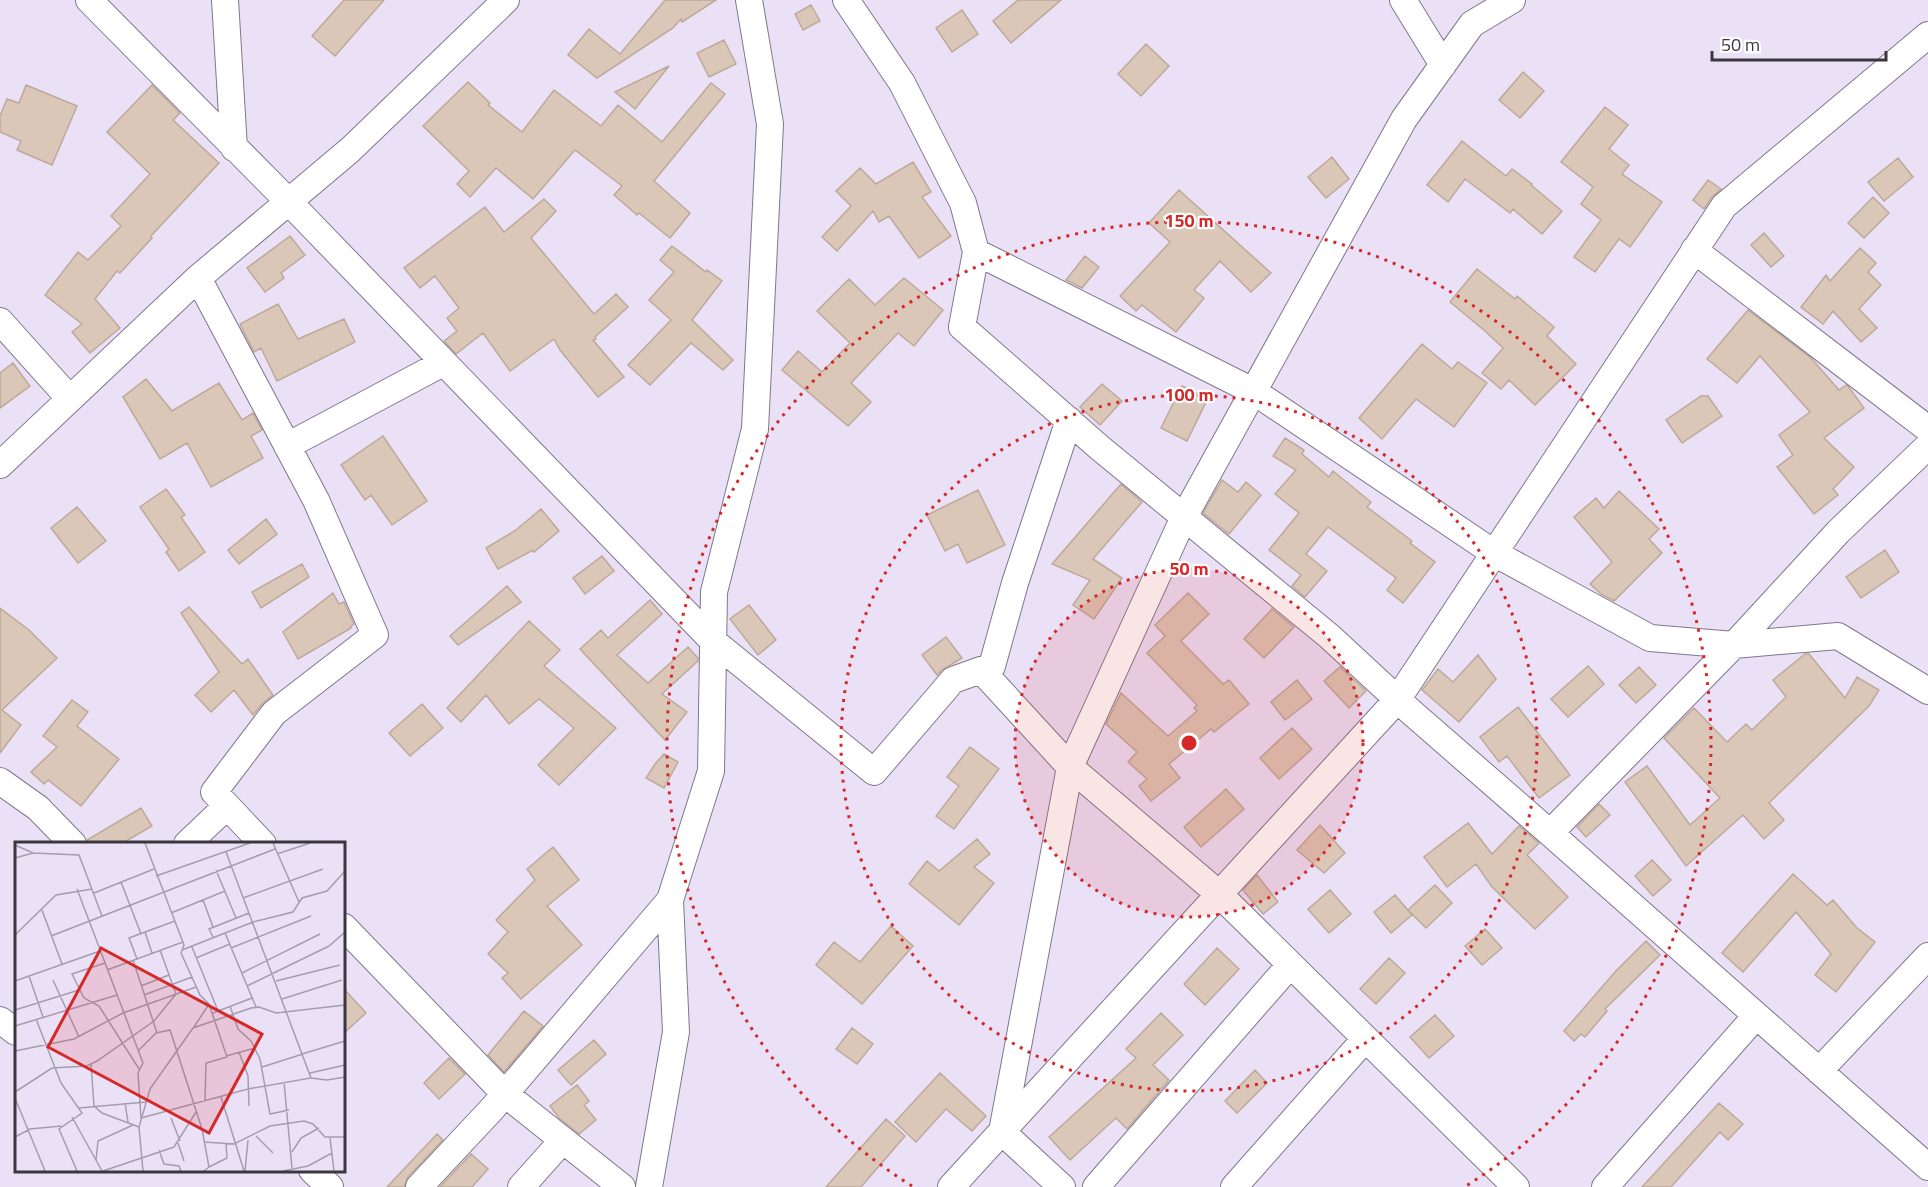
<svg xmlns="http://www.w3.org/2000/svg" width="1928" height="1187" viewBox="0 0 1928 1187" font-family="'Titillium Web',sans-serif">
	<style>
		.building { fill: #dbc7b7; stroke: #bda99a; stroke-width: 1.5 }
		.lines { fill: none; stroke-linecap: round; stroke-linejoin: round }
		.minor-casing { stroke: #7f778b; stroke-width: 28 }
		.minor { stroke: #fff; stroke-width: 26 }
		.ring { fill: none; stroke: #d62828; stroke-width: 3; stroke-dasharray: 3 6 }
		.inset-road { fill: none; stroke: #a49dad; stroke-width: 1.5 }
		.view { fill: #d62828; fill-opacity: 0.15; stroke: #d62828; stroke-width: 3 }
		.inset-edge { fill: none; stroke: #3a363e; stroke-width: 3 }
		.centre { fill: #d62828; stroke: #fff; stroke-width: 3 }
		.ring-label { font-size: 18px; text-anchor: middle; font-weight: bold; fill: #d62828; stroke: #fff; stroke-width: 4.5; stroke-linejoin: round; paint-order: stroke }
	</style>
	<rect width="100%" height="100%" fill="#ebe1f7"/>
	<path class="building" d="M344,0h40l-49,56 -23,-20z
		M665,0h51l-34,22 -1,-3 -8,9 -76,50 -29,-23 21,-26 31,25z
		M1018,0h43l-50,43 -18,-22z
		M811,5l9,16 -17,9 -8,-16z
		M962,10l16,24 -26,18 -16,-24z
		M724,40l12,24 -27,13 -12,-24z
		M1146,44l23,22 -28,30 -23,-22z
		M669,66l-34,43 -20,-17z
		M1523,72l21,19 -24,27 -21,-18z
		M468,82l22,21 -2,2 34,27 32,-42 47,36 17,-21 44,37 49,-59 14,11 -71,87 36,32 -20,25 -31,-25 -2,2 -23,-20 8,-9 -47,-36 -42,49 -37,-31 -26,29 -13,-13 12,-13 -46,-45z
		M26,85l51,21 -25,59 -35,-15 4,-9 -21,-9v-16l7,-17 12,4z
		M152,85l28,28 -7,7 46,43 -68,73 1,2 -32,35 -3,-2 -22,28 25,29 -30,25 -18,-21 10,-8 -37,-29 33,-43 10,8 33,-34 -10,-10 39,-42 -43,-42z
		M1605,107l23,18 -19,24 20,16 -7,9 40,28 -32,45 -11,-8 -24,33 -21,-15 27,-37 -20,-16 12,-17 -32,-25z
		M1462,141l44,35 6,-7 20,15 -1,1 31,26 -20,23 -29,-25 -3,4 -45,-34 -17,23 -21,-17z
		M1332,157l17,22 -23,19 -18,-21z
		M1898,158l15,19 -29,24 -16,-19z
		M913,162l18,30 -9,5 29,39 -32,22 -30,-42 -10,6 -6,-11 -36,40 -15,-14 29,-31 -15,-15 24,-23 16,16z
		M1708,180l13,9 -9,8 -8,12 -11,-9z
		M1179,190l92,83 -20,19 -31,-31 -26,29 10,8 -28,34 -34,-27 -6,6 -16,-15 50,-54 -21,-19z
		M1873,197l16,16 -25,25 -16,-15z
		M544,199l12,12 -25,27 63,76 22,-20 12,13 -33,30 1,2 -3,1 31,37 -26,20 -38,-47 -6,-11 -44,32 -27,-38 -27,21 -12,-13 13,-10 -10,-13 12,-10 -24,-32 -15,12 -16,-20 81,-61 19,25z
		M1764,233l20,23 -13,11 -20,-22z
		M290,236l15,19 -24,18 3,5 -19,14 -18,-24z
		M672,246l34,26 1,-2 15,11 -30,39 41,40 -10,10 -32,-27 -41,42 -22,-20 43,-45 -22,-20 25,-28 -14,-12z
		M1860,248l16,15 -8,9 13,13 -22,24 18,19 -16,14 -28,-31 -10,13 -22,-17 25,-32 4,6z
		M1085,256l14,11 -17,21 -16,-8z
		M1477,269l38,30 2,-3 37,31 -7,9 29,28 -41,41 -26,-25 -8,9 -19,-16 21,-25 -18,-17 -35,-29z
		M904,278l39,32 -29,36 -16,-13 -47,50 20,19 -23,24 -66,-56 16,-19 24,21 28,-29 -33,-32 32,-32 26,26z
		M278,304l20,35 46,-20 11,23 -78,39 -16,-33 -7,4 -14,-28z
		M1748,310l63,48 28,32 7,-5 2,1 16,22 -40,30 30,29 -21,22 5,6 -24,19 -37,-47 16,-12 -14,-20 31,-23 -50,-56 -23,27 -30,-24z
		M1422,344l30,25 6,-7 29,21 -33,44 -38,-28 -34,40 -23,-21z
		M13,363l17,23 -30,22v-35z
		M146,379l26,32 47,-28 23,37 11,-7 9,17 -11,6 12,22 -52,29 -24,-44 -27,16 -37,-62z
		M1102,384l20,17 -22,24 -20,-18z
		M1182,386l26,12 -21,43 -26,-13z
		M1701,396h7l14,20 -40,27 -16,-23z
		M383,436l44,65 -35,24 -21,-30 -6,5 -24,-35z
		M1285,438l19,12 -2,4 27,23 4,-6 38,31 -4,5 45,34 -2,2 25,19 -32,41 -16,-13 9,-12 -68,-51 -22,27 21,17 -22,26 -13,-11 9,-11 -32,-25 30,-37 -24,-19 21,-24 -23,-14z
		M1222,480l16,12 8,-10 15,13 -32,39 -26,-21z
		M1121,484l21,18 -49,57 29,19 -28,41 -21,-14 17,-25 -38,-16z
		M166,489l19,26 -4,2 24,35 -26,19 -13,-19 3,-3 -29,-42z
		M978,490l27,55 -38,18 -9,-19 -13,7 -18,-36z
		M1619,491l40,38 -10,10 13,14 -48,48 -13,-7 -11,-10 22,-22 -38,-45 22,-19 8,10z
		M77,507l29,34 -28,22 -27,-35z
		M541,509l18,22 -25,21 -1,-2 -35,19 -12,-21 30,-18z
		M266,519l11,15 -38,30 -11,-14z
		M1885,550l14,22 -38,26 -15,-21z
		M602,556l12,15 -29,23 -12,-16z
		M302,564l7,13 -48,31 -9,-16z
		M507,586l14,16 -63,43 -8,-9z
		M333,593l6,11 5,-2 10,22 -4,3 1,1 -53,31 -15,-27z
		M1188,593l21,21 -28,27 42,43 6,-4 20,24 -35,28 -3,-3 -42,35 11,14 -29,23 -12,-15 8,-7 -19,-17 9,-10 -31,-28 15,-31 47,43 29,-25 -3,-3 3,-3 -50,-52 18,-17 -10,-11z
		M650,600l12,14 -45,41 31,28 40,-36 10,11v3l-36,33 25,18 -22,28 -85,-91 21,-19 7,8z
		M749,605l27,35 -18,15 -28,-36z
		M189,607l53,57 6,-5 25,36 -11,9 -9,11 -19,-25 -23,22 -16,-17 24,-23 -38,-59z
		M0,608l29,22 28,28 -55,52 19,15 -21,28z
		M1272,609l22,18 -30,31 -20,-19z
		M529,621l31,29 -16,16 72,62 -57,57 -21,-20 36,-37 -35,-29 -30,25 -23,-29 -25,27 -14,-14z
		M946,637l16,21 -20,12 -5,5 -15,-20z
		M1805,654h4l36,44 12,-21 22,13 -10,16 -100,97 15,17 -20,19 -21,-24 -57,51 -61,-84 22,-16 43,59 30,-27 -56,-60 30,-30 33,34 19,-18 6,6 34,-33 -13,-17z
		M1478,655l18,24 -37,43 -37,-32 16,-21 15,13z
		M1588,666l16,18 -36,33 -17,-18z
		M1340,667l26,24 -17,17 -25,-27z
		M1639,667l17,18 -20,18 -17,-18z
		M1297,680l15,19 -27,21 -14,-18z
		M72,700l16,12 -11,14 42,33 -38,47 -33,-26 -4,4 -13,-12 26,-25 -14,-11z
		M422,704l21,24 -33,28 -21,-23z
		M1518,707l52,68 -31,23 -32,-42 -8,6 -19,-25z
		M1292,728l20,21 -33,30 -19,-21z
		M970,747l29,22 -45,60 -18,-13 23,-30 -12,-9z
		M664,754l14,8 -14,26 -18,-10 9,-14z
		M1226,789l18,20 -43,38 -17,-20z
		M1599,804l11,11 -24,22 -9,-10z
		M141,808l11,18 -29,17h-35l-1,-3z
		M1468,823l24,31 27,-28 20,17 -12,12 41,42 -33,32 -43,-42 -16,-23 -29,23 -23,-30z
		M1320,825l25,28 -21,20 -27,-23z
		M977,839l13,15 -16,13 20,16 -35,42 -50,-41 18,-23 12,10z
		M553,847l26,33 -32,26 35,39 -61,54 -19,-21 6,-5 -20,-19 20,-22 -12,-12 39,-40 -8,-11z
		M1652,860l19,20 -18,16 -18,-20z
		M1793,874l34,31 6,-5 24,28 18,14 -39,50 -21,-17 16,-21 -35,-42 -53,60 -21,-19z
		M1257,875l21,27 -15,12 -20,-24z
		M1435,885l17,18 -26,25 -18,-18z
		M1330,890l21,24 -22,19 -21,-24z
		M1395,895l17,20 -21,18 -17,-21z
		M891,926l22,20 -51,58 -46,-39 18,-23 26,20z
		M1485,929l17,19 -20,17 -17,-19z
		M1646,941l14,14 -55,54 2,2 -22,26 -4,-3 -7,7 -10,-10 51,-59z
		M1217,948l22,21 -34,36 -21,-21z
		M1389,958l16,15 -29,31 -16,-15z
		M344,989l22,24 -22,20z
		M524,1011l19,15 -39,46 -16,-17z
		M1161,1013l22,22 -30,30 16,15 -42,49 -11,-11 -46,42 -21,-23 87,-79 -10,-9z
		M1435,1015l19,21 -25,22 -19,-21z
		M852,1028l21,16 -16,20 -21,-15z
		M594,1040l12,14 -35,31 -13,-15z
		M449,1058l16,16 -26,25 -15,-16z
		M1255,1070l12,13 -30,30 -12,-12z
		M940,1073l46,43 -14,15 -26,-22 -30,33 -21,-20z
		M577,1085l12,16 -5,4 12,15 -17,14 -20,-16 -9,-12z
		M1719,1103l24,21 -15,16 -8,-8 -49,55h-29z
		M886,1119l19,17 -44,51h-35z
		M437,1134l6,6 -35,37 -4,10h-17z
		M471,1154l17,15 -16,18h-32z"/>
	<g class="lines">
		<g class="minor-casing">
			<path id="minor" d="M89,0l199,201 425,440 161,131 79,-92 39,-14 23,-83 54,-163
				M225,0l9,148
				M846,0l56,83 61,120 13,49 -14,75 138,121 229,188 81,75 140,122 378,334
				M1403,0l40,65
				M1694,250l234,179
				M976,252l277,139 241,162 156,85 84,7 104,-9 90,55
				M198,278l118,222 59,135 -101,78 -60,79 49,52
				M0,321l70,78
				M287,446l156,-83
				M0,465l198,-187 152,-128 156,-150
				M981,670l89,97 149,127 297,293
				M0,781l38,27 35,36
				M1550,833l184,-188 104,-113 90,-86
				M187,844l40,-38
				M344,927l161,167 117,93
				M0,1020l16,12
				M1819,1071l109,-115
				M312,1170l18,17
				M419,1187l73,-78 178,-209 41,-129 3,-179 41,-163 15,-305 -21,-124
				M521,1187l42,-47
				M649,1187l27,-155 -6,-132
				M951,1187l446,-487 327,-494 204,-171
				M1062,1187l-60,-55 68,-365 114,-250 220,-398 68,-95 40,-24
				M1096,1187l194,-222
				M1234,1187l131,-148
				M1605,1187l151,-171"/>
		</g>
		<use href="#minor" class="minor"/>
	</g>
	<circle cx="1189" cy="743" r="174" fill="#d62828" fill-opacity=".12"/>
	<g class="ring">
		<circle cx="1189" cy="743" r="174"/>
		<circle cx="1189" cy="743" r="348"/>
		<path d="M912 1186A522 522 0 1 1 1466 1186"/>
	</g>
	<g transform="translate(15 842)">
		<rect width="330" height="330" fill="#ebe1f7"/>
		<path class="inset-road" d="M130,1l39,102 -3,8 19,42 9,9 18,53 -21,6 -1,38M258,1l26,59M0,3l18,8 46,2 23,61M262,12l33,-11M0,16l18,-5M201,28l20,48M141,34l94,-33M106,40l20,52M62,47l66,174 -5,10 3,45 107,-29 63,-11 -85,-226M79,51l60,-24M228,56l80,-29M188,58l10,27M27,68l20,54M156,71l54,-22M130,90l7,21M210,91l31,74M0,93l41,-40 36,-6M36,94l224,-87M198,95l-4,-8 40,-16M177,105l26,64M216,106l80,-32M167,108l71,-28 40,-10 9,-14 25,-7 18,-20M181,116l34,-14M122,117l-8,-21 46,-17M118,118l24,73M90,121l-33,11 12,24 15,8 40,63M92,128l76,-28M227,131l78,-39M14,134l14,41M38,138l26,57M0,139l85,-30M261,139l64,-16M126,144l28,-11M232,144l82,-40 16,-14M129,153l48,-18M267,157l60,-19M215,164l8,23 13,12 9,18 10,55 19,-4M0,168l64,-20M198,171l39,-15M21,177l25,64 21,30 -23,16 18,42M0,184l102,-31M179,185l15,-23M0,209l59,-12 49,-26 73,-26M123,209l18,-18 14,-3 32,99 7,38 -5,4M224,210l9,24 1,30M287,212l43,-13M211,214l29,-8M76,222l3,42 8,7 37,14M247,225l41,-13M295,231l35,-8M296,236l16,2 18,-3M269,240l8,86M0,250l37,-24 35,-2 10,-5 57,-40 22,-27 -16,-44M206,255l23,74M0,256l30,73M110,261l3,19M64,266l67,-6M57,275l30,54M156,276l9,23M241,294l17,17M0,295l15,-8 31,-3M315,296l4,33M189,300l30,2 36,-18 34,-5 9,3 12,13h20M163,301l6,18M144,308l5,14 15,2 2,5M277,310l9,-14 18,-10M81,318l2,-19 35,-16M194,325l18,-9 -1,-14M88,329l71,-24 22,-35M128,329l-4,-44 11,-38 43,-61 58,-20 8,-1 17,6 69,-8M230,329l3,-31M268,329l25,-5 24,-13"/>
		<path class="view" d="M86,106l161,86 -53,99 -161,-86z"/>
		<rect width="330" height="330" class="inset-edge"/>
	</g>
	<circle cx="1189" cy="743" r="9" class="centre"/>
	<g class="ring-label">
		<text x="1189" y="227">150 m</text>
		<text x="1189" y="401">100 m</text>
		<text x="1189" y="575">50 m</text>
	</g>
	<path d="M1712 51v9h174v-9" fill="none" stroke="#3a363e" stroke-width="3"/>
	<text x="1721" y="51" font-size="18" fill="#3a363e" stroke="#ffffff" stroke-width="4.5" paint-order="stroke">50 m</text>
</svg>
